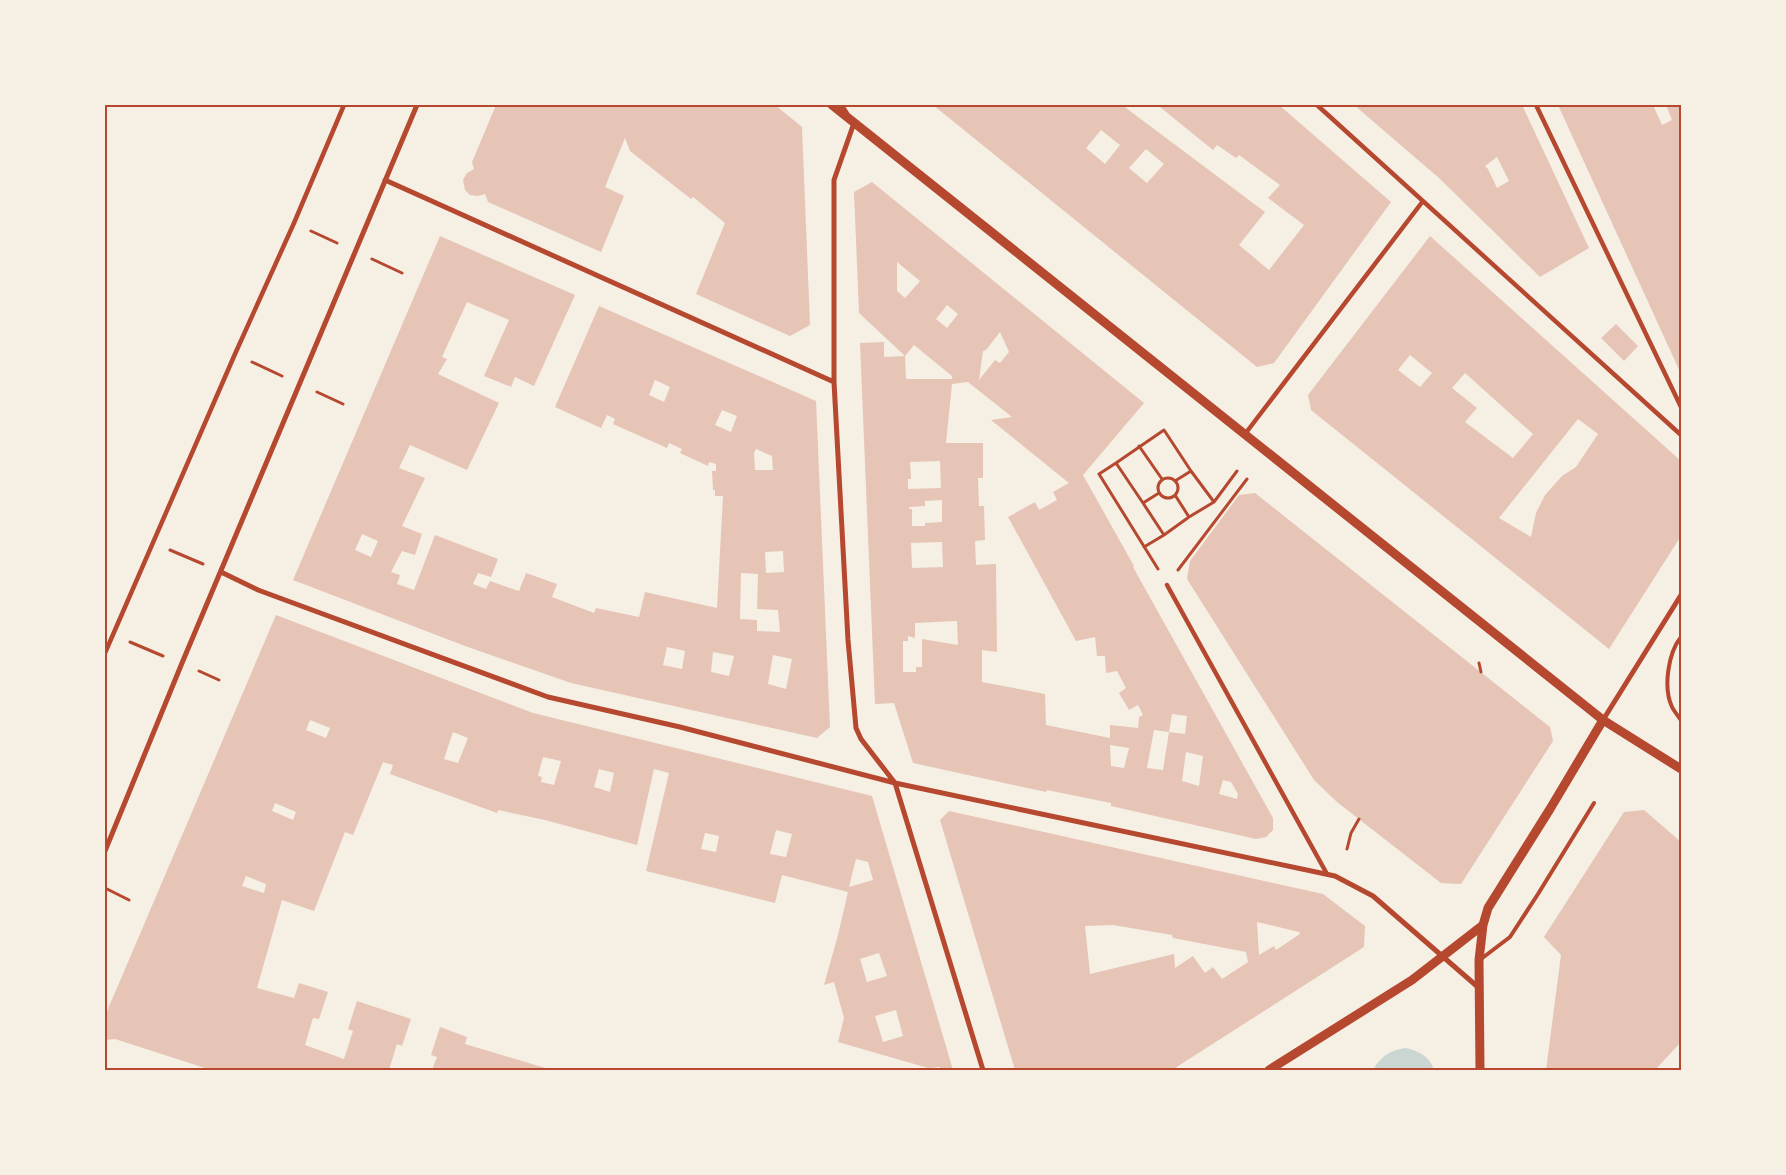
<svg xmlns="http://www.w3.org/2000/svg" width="1786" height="1175" viewBox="0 0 1786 1175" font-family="'Sofia Sans Condensed',sans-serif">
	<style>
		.water { fill: #c9d6d2 }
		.building { fill: #e6c5b7; fill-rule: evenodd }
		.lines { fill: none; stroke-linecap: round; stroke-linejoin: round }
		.path { stroke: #b5482f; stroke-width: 3 }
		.service { stroke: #b5482f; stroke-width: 4 }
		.pedestrian { stroke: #b5482f; stroke-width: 4.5 }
		.minor { stroke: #b5482f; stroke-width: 5 }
		.tertiary { stroke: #b5482f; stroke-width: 9 }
		.neatline { fill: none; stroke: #b5482f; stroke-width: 2 }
	</style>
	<rect width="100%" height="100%" fill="#f6efe4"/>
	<path class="water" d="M1406,1048c13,3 24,9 28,22h-61c8,-14 17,-20 33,-22z"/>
	<path class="building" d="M496,105h279l27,22 8,198 -20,11 -94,-42 29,-71 -32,-26 -2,2 -61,-48 -5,-13 -20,49 19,9 -23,56 -113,-50 -3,-8 -7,2 -8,-1 -5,-5 -2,-10 4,-7 7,-4 -2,-7z
		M933,105h189l143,107 -26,33 30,25 35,-45 -36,-27 12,-13 -41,-30 -3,3 -19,-13 -4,5 -53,-43 2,-2h117l112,97 -117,161 -17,4zM1101,130l19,15 -15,19 -19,-16zM1146,149l18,15 -17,19 -18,-15z
		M1354,105h168l67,143 -49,29 -101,-99zM1497,157l12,24 -12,7 -9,-19 -3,-3z
		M1558,105h95l9,20 10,-5 -6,-15h15v269z
		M872,182l272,221 -61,72 51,91 -1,1 140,251v12l-7,7 -10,2 -145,-33v-3l-64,-13 -1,2 -133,-29 -19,-60 -19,1 -15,-361 24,-1v15l21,-1 -46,-43 -5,-121zM897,262l23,19 -15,17 -8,-7zM947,305l11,9 -11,14 -11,-9zM1000,332l9,20 -9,11 -5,-3 -16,20 4,-29 3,-1zM914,345l38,31v3h-46l-1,-23zM968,382l44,35 -21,3 78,63 -16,9 4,8 -18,10 -4,-8 -27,15 68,124 19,-4 2,19h8l1,17 11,-2 9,17 -7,5 10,17 9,-5 5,10 -4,2 -1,11 -28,-3v13l-64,-13 -1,-31 -63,-12v-32l15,2 -1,-88 -20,1 -1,-24 10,-1 -1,-34h-5l-1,-28h5v-35h-37l6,-59zM940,461l1,27 -33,1v-10h3l-1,-17zM942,500v22l-17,1v3h-13v-17h-3v-2l16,-1v-5zM942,542l1,25 -31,1 -1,-25zM957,621l1,24 -36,-6v28h-6v5h-13v-31h5v-5l7,2v-15zM1172,714l15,2 -2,18 -16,-2 -6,38 -16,-2 7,-38 15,2zM1110,745l19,3 -5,20 -13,-2zM1186,752l17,4 -4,30 -17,-5zM1223,780l8,2 7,12 -1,5 -18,-5z
		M440,236l135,59 -41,91 -19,-9 -4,10 -27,-11 25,-56 -42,-18 -25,55 5,2 -9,15 61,29 -32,67 -57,-25 -11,23 26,10 -23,48 20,8 -7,21 -13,-4 -11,21 9,3 -3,9 17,6 21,-55 63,24 -7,18 -13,-4 -5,11 13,5 4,-8 29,10 7,-18 31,11 -5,13 42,16 2,-5 43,9 6,-25 72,16 6,-112h-8v-6h-2l-1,-19h4v-7l-7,-2 -1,4 -28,-13 2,-4 -13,-6 -2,5 -54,-24 2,-5 -8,-4 -6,13 -46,-21 44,-101 217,95 14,326 -13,11 -246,-55 -106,-37 -172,-66zM655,380l15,7 -6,15 -15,-7zM722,410l15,6 -6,16 -16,-7zM756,449l16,7 1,14h-18l-1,-17zM362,534l16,7 -7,16 -16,-7zM783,551l1,21 -18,1 -1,-21zM741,573l17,1 -1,35 21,1 2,22 -23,-1v-11l-17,-1zM667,647l18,4 -3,18 -19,-4zM713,652l21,4 -5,20 -18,-4zM773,655l19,4 -6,30 -18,-5z
		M1430,236l251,225v75l-72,113 -298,-239 -3,-15zM1410,355l22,18 -12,14 -22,-17zM1465,373l68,61 -20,24 -48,-36 12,-14 -25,-20zM1578,419l20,15 -22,33 -14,9 -17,19 -9,18 -5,24 -32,-19z
		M1616,324l22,22 -14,15 -23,-23z
		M1255,493l295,234 3,14 -92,143 -20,-1 -104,-81 -23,-22 -127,-201 3,-18 49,-66z
		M276,615l257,98 339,83 81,274h-13v-3l-12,1 -90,-26 6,-24 -10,-36 -10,3 14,-50 10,-43 -66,-17 -7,28 -129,-32 23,-98 -15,-4 -17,76 -92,-25 -47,-10 -1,3 -107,-39 3,-9 -10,-3 -30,73 -8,-3 -31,79 -32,-11 -25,88 37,10 5,-15 29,9 -9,27 -6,-1 -8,27 39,14 9,-28 -5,-2 9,-28 54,18 -9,27 -5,-2 -8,26h-178l-96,-31 -10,1v-24zM310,720l20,8 -4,10 -20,-8zM453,732l15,6 -10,25 -14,-4zM543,757l18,4 -7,24 -13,-3 1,-5 -4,-1zM599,769l15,4 -4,19 -16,-5zM275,803l21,9 -3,8 -21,-9zM776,830l16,4 -6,23 -16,-3zM705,833l14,3 -3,16 -15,-3zM856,859l12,3 5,18 -24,7zM246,876l20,8 -2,9 -22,-7zM879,953l8,23 -20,6 -7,-23zM896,1010l7,26 -20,6 -8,-26z
		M1644,810l37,32v200l-26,28h-109l15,-115 -17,-18 80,-125z
		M949,811l374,83 42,32 -1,21 -192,123h-157l-75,-250zM1257,922l42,10 1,2 -24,16 -2,-4 -15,9zM1113,925l59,10 1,3 73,14 2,10 -26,17 -9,-12 -8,6 -12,-17 -18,12 -1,-14 -84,20 -5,-48z
		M440,1027l27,10 -2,7 87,26h-120l5,-13 -6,-2z"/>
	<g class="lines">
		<path class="path" d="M311,231l26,12
			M372,259l30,14
			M252,362l30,14
			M317,392l26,12
			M1139,446l23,33
			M1116,463l-17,11 59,95
			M1158 488a10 10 0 1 1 20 0a10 10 0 1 1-20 0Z
			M1159,493l-16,10 21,32 25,-18 25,-15 -23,-31 -16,10
			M1175,495l14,22
			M1214,502l23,-31
			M1143,503l-27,-40 48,-33 27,41
			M1144,547l20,-12
			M170,550l33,14
			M1178,570l69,-91
			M130,642l33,14
			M1479,663l2,9
			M199,671l20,9
			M1347,849l4,-16 8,-14
			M105,888l24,12"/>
		<path class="service" d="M842,105l5,8
			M1681,637c-13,16 -18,51 -9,70 2,4 6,9 9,13
			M1481,959l29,-22 28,-43 56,-91"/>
		<path class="pedestrian" d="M1317,105l364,330
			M1536,105l145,302
			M1245,434l178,-233
			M1167,585l160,289
			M105,653l130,-299 59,-131 50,-118"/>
		<path class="minor" d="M854,123l-20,57v202l14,258 8,88 5,11 34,44 88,287
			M385,180l449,202
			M221,572l37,18 290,107 132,30 215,56 440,93 38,20 106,92
			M1603,720l78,-125
			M105,851l77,-188 235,-558"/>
		<path class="tertiary" d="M832,105l771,615 78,49
			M1269,1070l143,-90 71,-55
			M1480,1070l-1,-110 4,-35 5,-17 62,-99 53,-89"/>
	</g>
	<rect width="1786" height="1175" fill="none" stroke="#f6efe4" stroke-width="212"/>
	<rect x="106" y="106" width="1574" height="963" class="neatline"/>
</svg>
